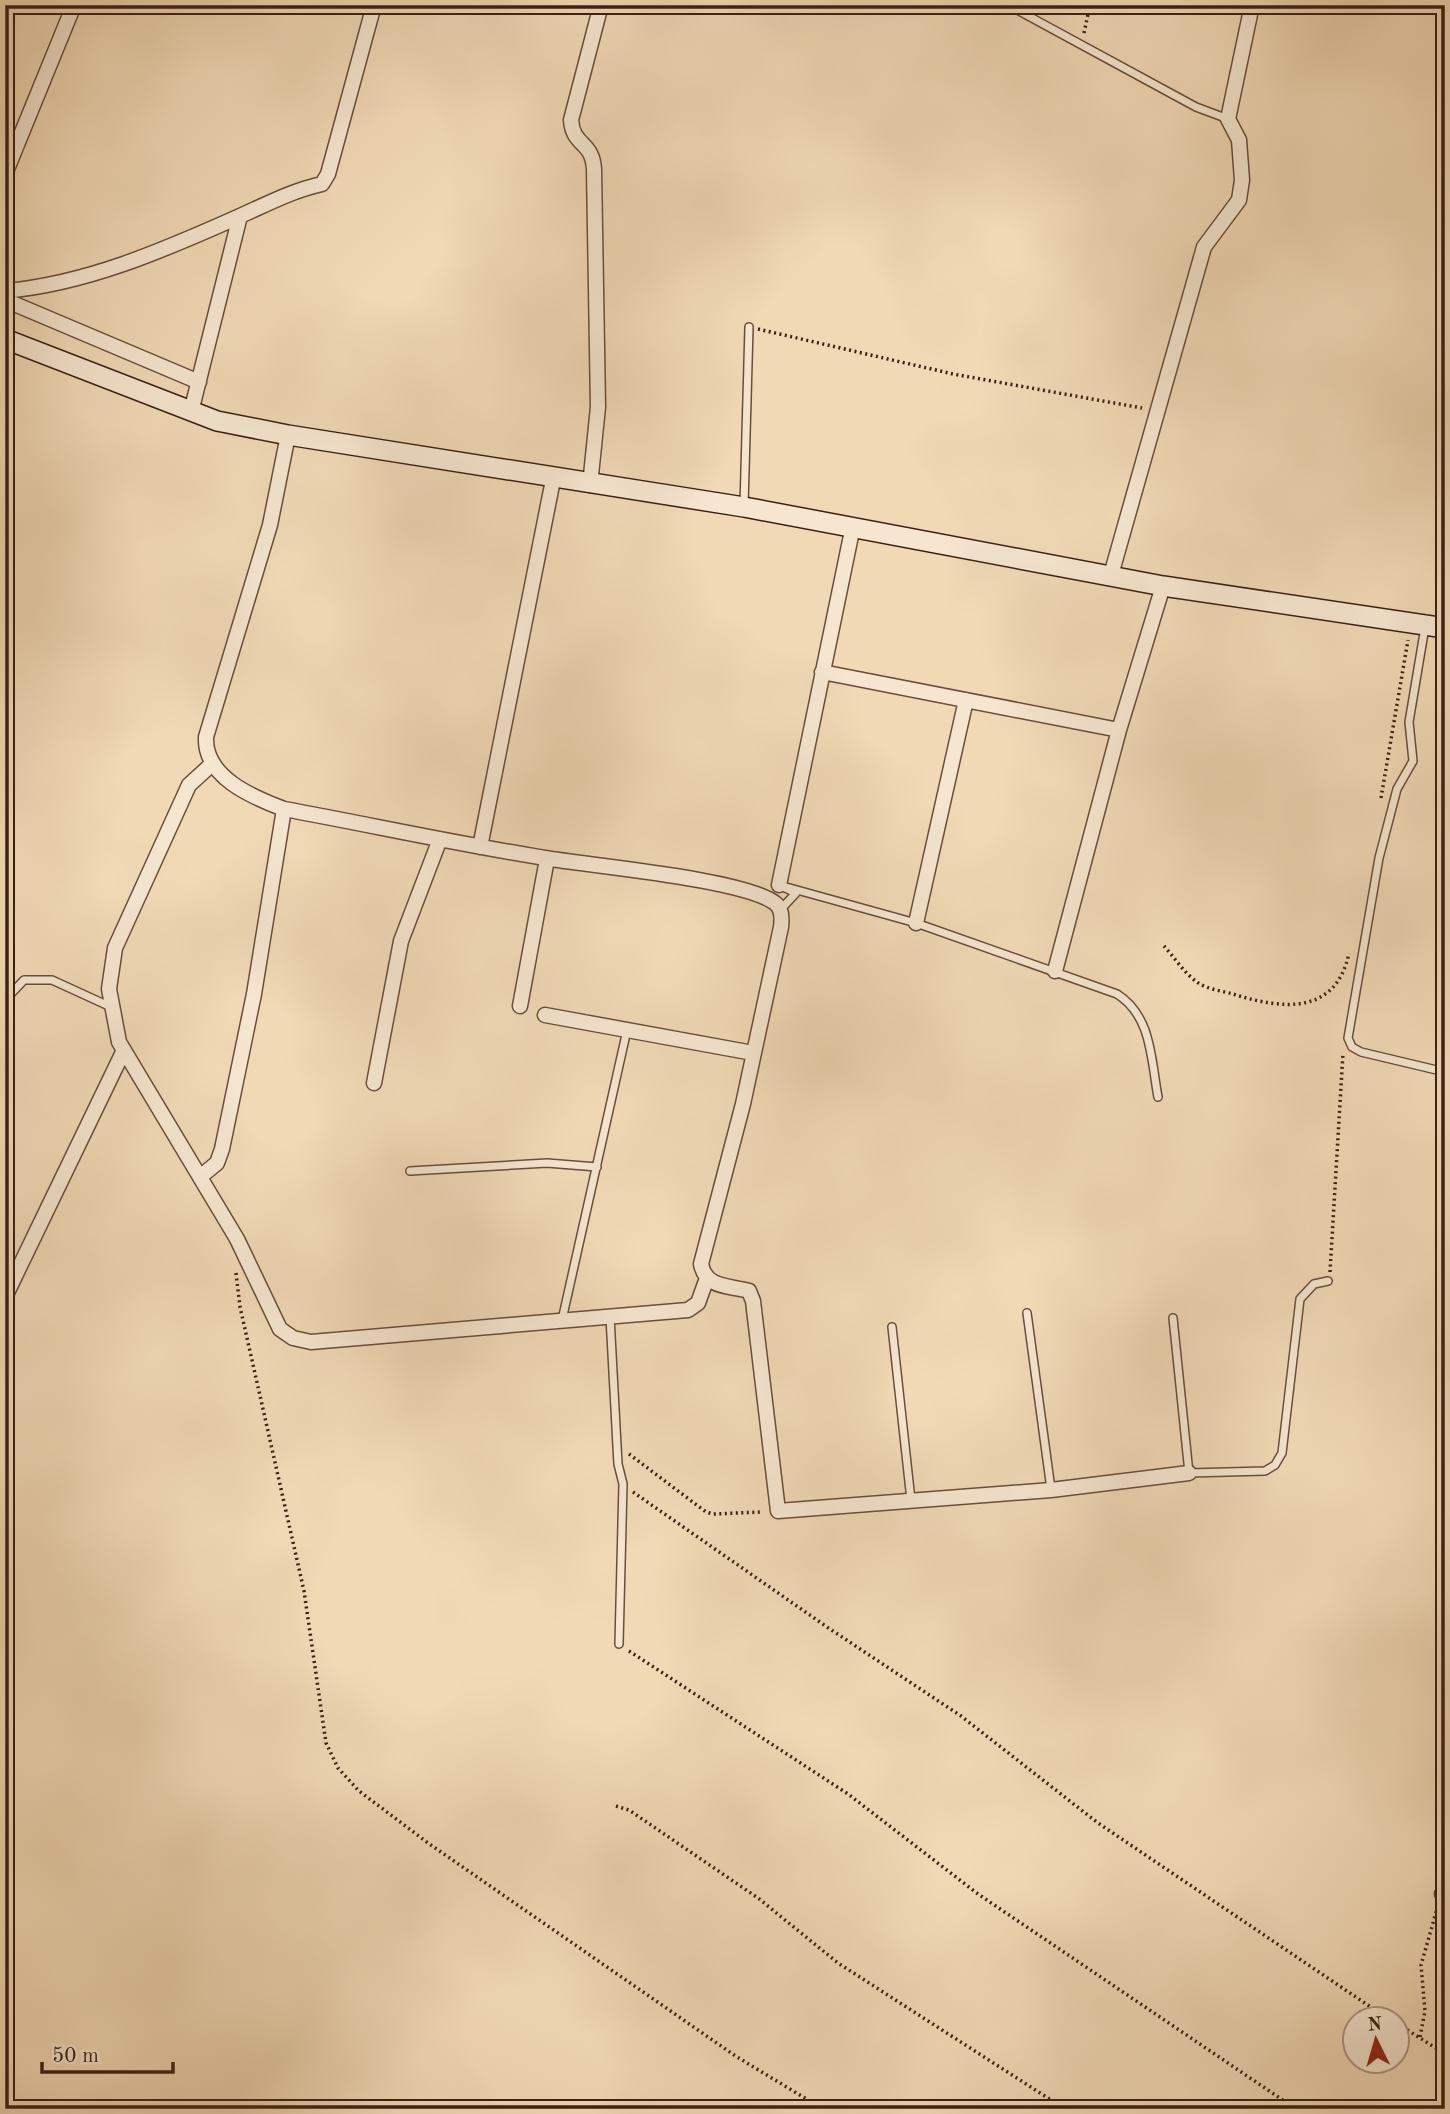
<svg xmlns="http://www.w3.org/2000/svg" width="1450" height="2114" viewBox="0 0 1450 2114" font-family="'Old Standard TT',serif">
	<style>
		.lines { fill: none; stroke-linecap: round; stroke-linejoin: round }
		.stream { stroke: #836954; stroke-width: 5 }
		.lane-casing { stroke: #684e3c; stroke-width: 10 }
		.street-casing { stroke: #684e3c; stroke-width: 17 }
		.secondary-casing { stroke: #3a2014; stroke-width: 22 }
		.path { stroke: #3a2014; stroke-width: 3.5; stroke-dasharray: 2 3.5; stroke-linecap: butt }
		.lane { stroke: #f6e6d0; stroke-width: 7 }
		.street { stroke: #f6e6d0; stroke-width: 14 }
		.secondary { stroke: #f6e6d0; stroke-width: 19 }
	</style>
	<rect width="100%" height="100%" fill="#f1d9b6"/>
	<filter id="stains"><feTurbulence type="fractalNoise" baseFrequency=".00286" numOctaves="4"/><feColorMatrix values="0 0 0 0 .2 0 0 0 0 .09 0 0 0 0 .02 0 0 0 .5 -.17"/></filter>
	<radialGradient id="worn" r=".72"><stop offset=".6" stop-color="#630" stop-opacity="0"/><stop offset="1" stop-color="#630" stop-opacity=".3"/></radialGradient>
	<g class="lines">
		<path class="stream" d="M5,2106l4,3"/>
		<g class="lane-casing">
			<path id="lane" d="M1008,5l188,102 32,12
				M744,506l5,-179
				M1425,627l-16,95 4,39 -16,28 -18,69 -31,180 4,9 9,5 84,20
				M781,909l15,-16 -17,-8 137,38 201,71c35,22 34,66 41,103
				M5,1000l19,-20h28l59,27
				M410,1171l137,-8 50,4
				M1027,1313l24,176
				M610,1317l8,147 5,20 -4,160
				M1173,1318l16,155 76,-2 10,-6 7,-12 18,-154 14,-15 14,-3
				M562,1320l65,-290
				M892,1327l19,173"/>
		</g>
		<g class="street-casing">
			<path id="street" d="M5,174l69,-169
				M5,291c81,-7 159,-41 233,-74 29,-13 53,-26 84,-33l6,-10 46,-169
				M5,300l194,82
				M191,412l49,-196
				M288,435l-18,90 -64,212c-2,40 46,60 78,72 87,16 174,35 261,49 47,8 198,21 230,45 7,5 7,16 6,24l-38,177 -42,160c5,25 28,21 48,27l4,10 25,210 273,-21 138,-17
				M590,485l8,-78 -4,-238c-2,-29 -21,-22 -23,-49l30,-115
				M1111,575l93,-328 35,-47 3,-20 -3,-40 -11,-21 24,-114
				M822,672l297,58
				M212,764l-23,21 -74,163 -6,41 10,53 118,197 43,90 13,9 18,4 377,-32 10,-7 9,-25
				M480,847l74,-372
				M779,885l74,-359
				M916,923l50,-223
				M1055,971l64,-241 44,-144
				M520,1006l27,-147
				M545,1015l208,38
				M374,1083l27,-142 39,-102
				M200,1177l17,-14 5,-14 32,-155 30,-185
				M5,1297l119,-247
				M1442,1894h3"/>
		</g>
		<g class="secondary-casing">
			<path id="secondary" d="M5,339l212,82 71,14 456,72 419,79 282,42"/>
		</g>
		<path class="path" d="M1084,33l6,-28
			M758,329l195,45 189,34
			M1381,798l27,-158
			M1164,946c10,11 21,28 33,36 9,7 25,9 36,12 50,16 103,21 116,-41
			M1330,1272l13,-219
			M236,1273l4,34 64,284 22,152 12,25 21,23 69,52 309,214 86,52
			M629,1454l77,58 7,2 49,-2
			M633,1492l194,135 134,89 137,107 292,197
			M629,1651l219,143 130,100 318,215
			M616,1806l13,4 129,88 80,65 227,146
			M1398,2024l47,30
			M1420,2037l5,-26 -4,-46 16,-56"/>
		<use href="#lane" class="lane"/>
		<use href="#street" class="street"/>
		<use href="#secondary" class="secondary"/>
	</g>
	<rect width="1450" height="2114" fill="none" stroke="#f1d9b6" stroke-width="28"/>
	<rect x="7" y="7" width="1436" height="2100" fill="none" stroke="#3a2014" stroke-width="3.5"/>
	<rect x="14" y="14" width="1422" height="2086" fill="none" stroke="#3a2014" stroke-width="2"/>
	<g transform="translate(1376 2040) rotate(355)"><circle r="33" fill="#f6e6d0" stroke="#ab9785" stroke-width="2"/>
	<path d="M0-5L12 26L0 18L-12 26Z" fill="#8f2418"/>
	<text y="-10" font-size="19" font-weight="bold" text-anchor="middle" fill="#3a2014">N</text>
	</g>
	<path d="M42 2062v10h131v-10" fill="none" stroke="#3a2014" stroke-width="3.5"/>
	<text x="52" y="2062" font-size="21" fill="#3a2014" stroke="#f6e6d0" stroke-width="5" paint-order="stroke">50 m</text>
	<rect width="100%" height="100%" filter="url(#stains)"/>
	<rect width="100%" height="100%" fill="url(#worn)"/>
</svg>
